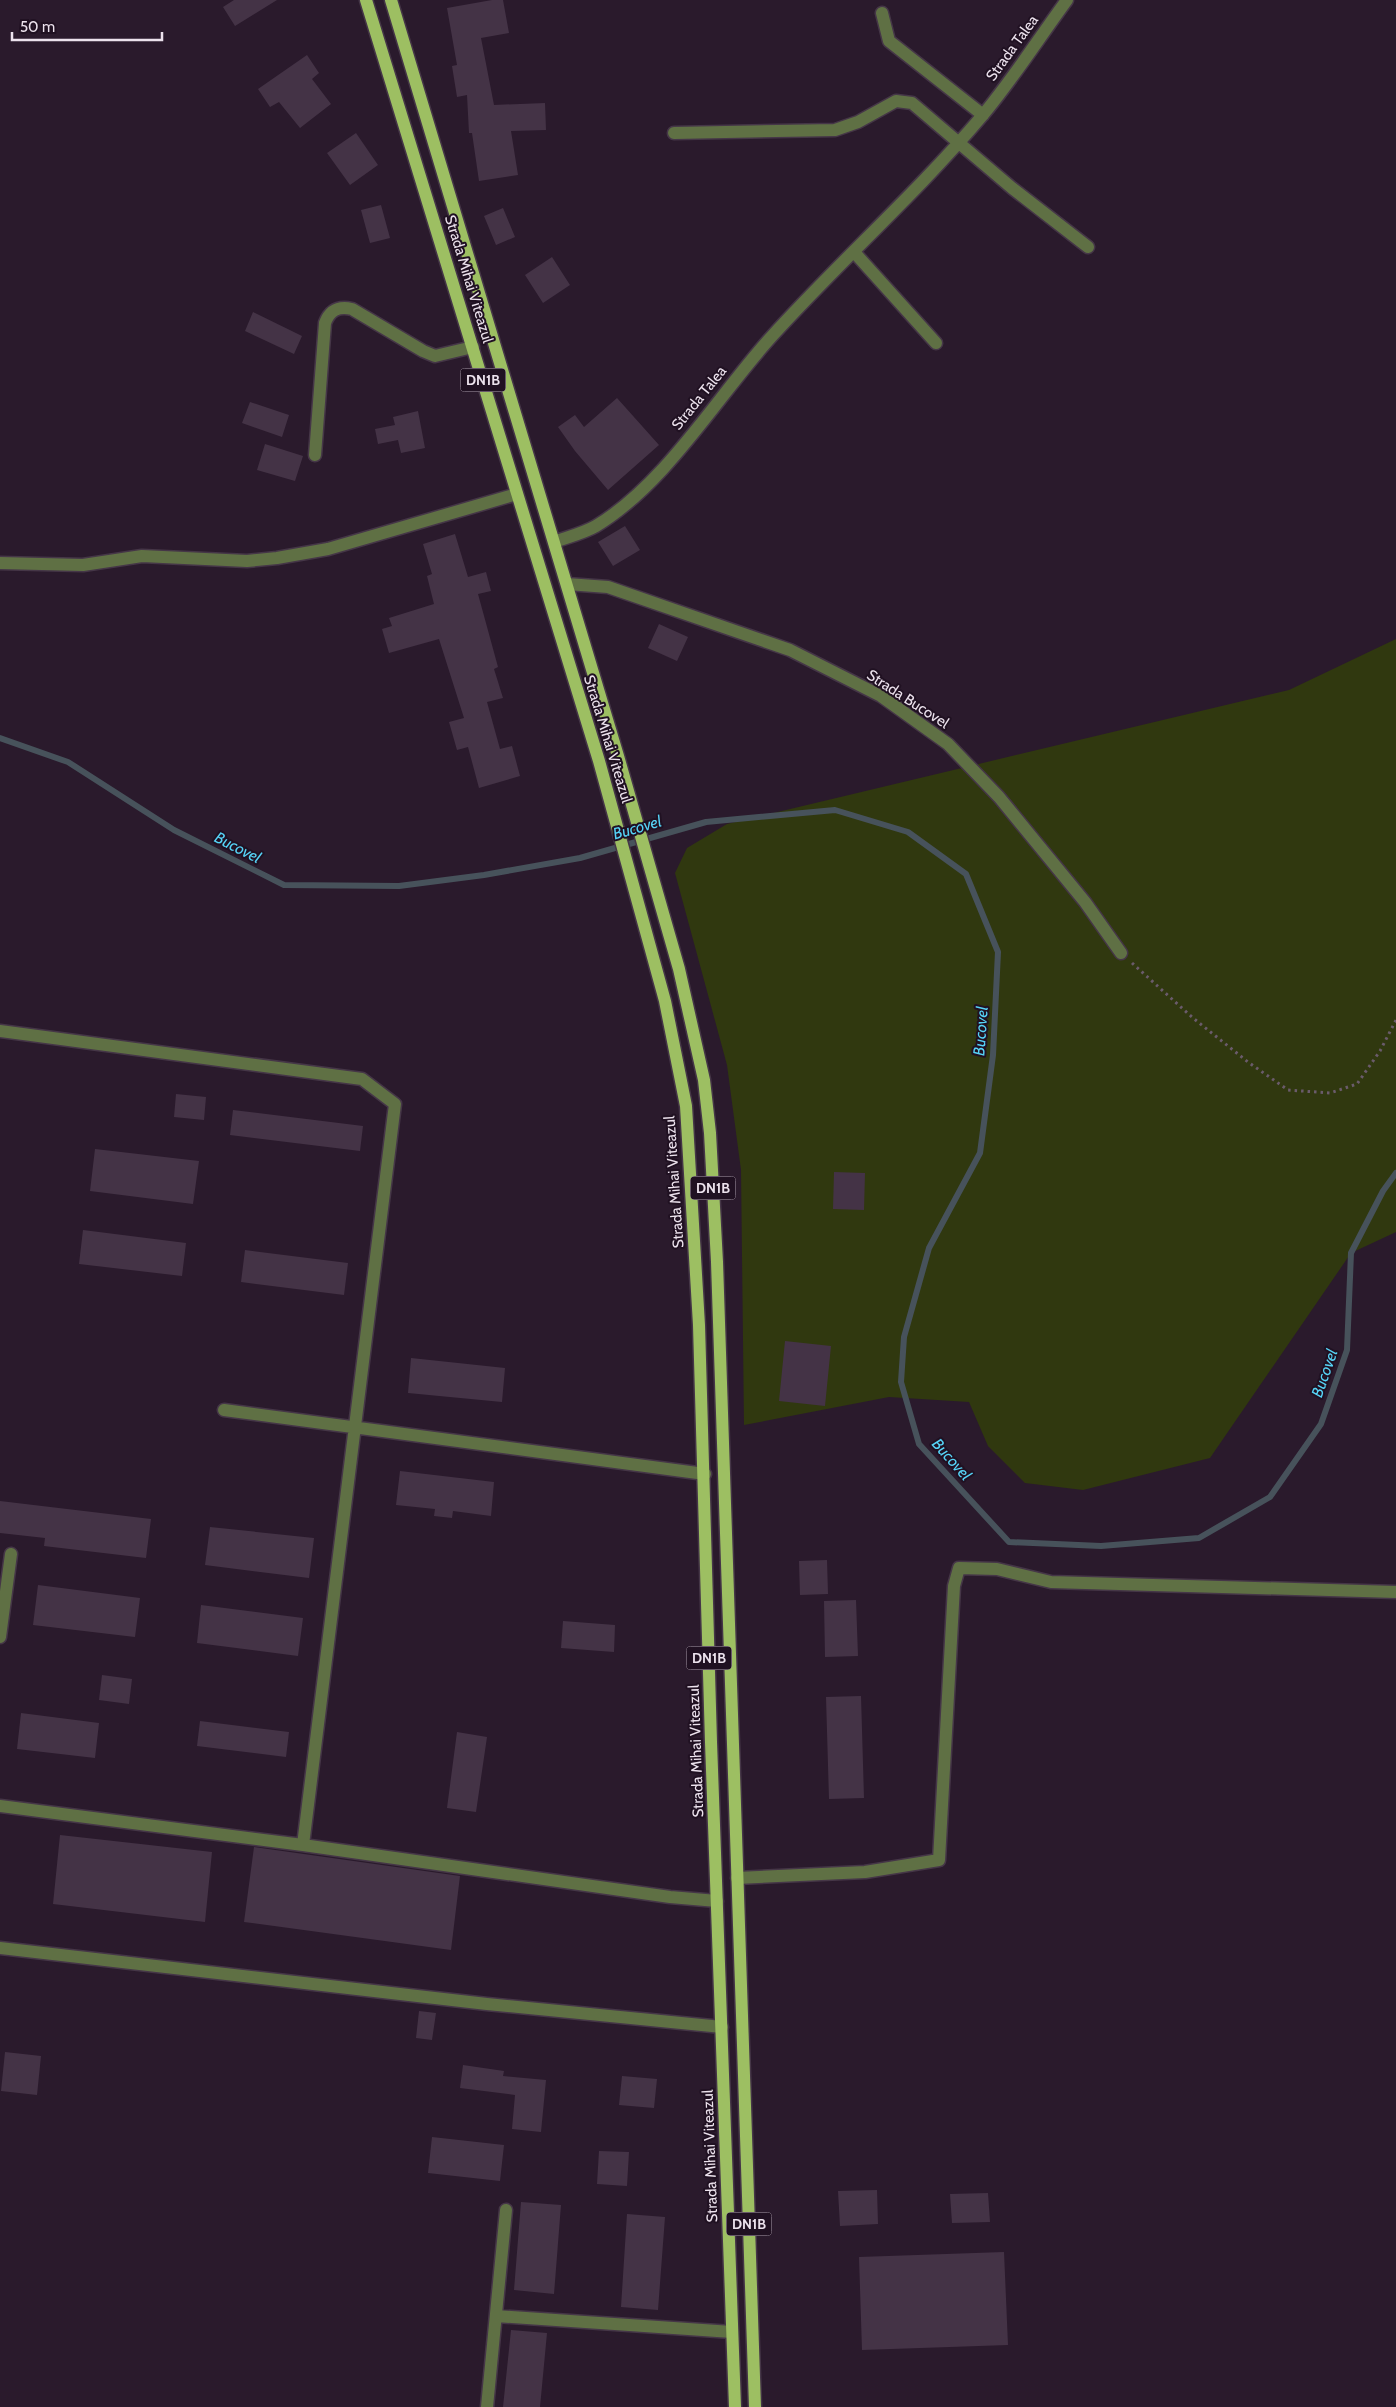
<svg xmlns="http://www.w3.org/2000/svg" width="1396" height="2407" viewBox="0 0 1396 2407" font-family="Cabin,sans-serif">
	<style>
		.green { fill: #30380f }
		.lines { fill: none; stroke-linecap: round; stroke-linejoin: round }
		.stream { stroke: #47525b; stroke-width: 6 }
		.building { fill: #443346 }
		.minor-casing { stroke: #453647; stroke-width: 15 }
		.major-casing { stroke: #453647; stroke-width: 15 }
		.path { stroke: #6a5b6b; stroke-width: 3; stroke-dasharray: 2.5 4; stroke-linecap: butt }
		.minor { stroke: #5f7044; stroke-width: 12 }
		.major { stroke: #9dbf62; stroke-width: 12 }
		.labels { text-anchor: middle; stroke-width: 4; stroke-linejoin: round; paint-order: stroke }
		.shield { fill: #201122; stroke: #afa3b0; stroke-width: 1 }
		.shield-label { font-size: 14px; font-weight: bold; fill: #ece2ed }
		.street-label { font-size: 15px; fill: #ece2ed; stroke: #201122 }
		.water-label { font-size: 16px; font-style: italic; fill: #56d3f6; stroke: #201122 }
	</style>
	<rect width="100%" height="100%" fill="#2a1a2c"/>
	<path class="green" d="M1396,639v593l-45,21 -141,205 -127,32 -58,-7 -37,-37 -19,-44 -80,-5 -145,28 -3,-255 -14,-105 -52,-192 12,-25 40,-24 562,-134z"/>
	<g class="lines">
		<path class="stream" d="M0,738l68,24 106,68 110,55 115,1 85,-11 96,-17 126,-36 129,-12 73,22 58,42 32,78 -5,103 -13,98 -51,95 -25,89 -3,45 18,62 90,98 92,4 98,-8 71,-41 51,-73 26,-74 4,-97 32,-62 13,-18"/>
	</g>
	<path class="building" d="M234,0h43l-42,26 -12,-19z
		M492,0h11l6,33 -28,5 13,67 51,-2 1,27 -35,1 7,44 -39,6 -7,-48h-3l-2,-38 -10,2 -5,-31 5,-1 -10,-57z
		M307,55l12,18 -7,6 19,25 -31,24 -21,-26 -9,5 -12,-18z
		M356,133l22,32 -28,20 -23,-32z
		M381,205l9,33 -20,5 -9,-33z
		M503,208l12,29 -19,8 -12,-29z
		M552,257l18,28 -27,18 -18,-28z
		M253,312l49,24 -8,18 -49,-23z
		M617,398l42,47 -51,45 -33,-39 -17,-24 17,-12 9,12z
		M250,402l39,13 -7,22 -40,-14z
		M418,411l7,37 -24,5 -3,-13 -20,4 -3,-15 20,-4 -2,-8z
		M265,444l38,12 -8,25 -38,-11z
		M625,526l15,24 -27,16 -15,-24z
		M455,534l13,43 18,-5 5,19 -13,3 20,73 -4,2 9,29 -16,4 13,47 12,-3 8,30 -41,12 -11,-41 -11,3 -8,-28 15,-4 -25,-79 -50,14 -7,-24 10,-3 -3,-8 45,-14 -7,-28 5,-2 -9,-30z
		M659,624l29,13 -11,24 -29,-13z
		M176,1094l30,3 -2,23 -30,-3z
		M233,1110l130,16 -3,25 -130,-16z
		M95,1149l104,12 -6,43 -103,-13z
		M834,1172l31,1 -1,37 -31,-1z
		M83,1230l103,13 -4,33 -103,-12z
		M245,1250l103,13 -4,32 -103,-13z
		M785,1341l46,5 -6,60 -46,-5z
		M411,1358l94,10 -3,34 -94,-9z
		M400,1471l94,11 -3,34 -38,-5 -1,7 -18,-2 1,-7 -39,-4z
		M0,1501l151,18 -5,39 -102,-12 1,-8 -45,-5z
		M210,1527l104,11 -5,40 -104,-13z
		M827,1560l1,34 -28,1 -1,-34z
		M38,1585l102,13 -5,39 -102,-12z
		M856,1600l2,56 -33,1 -1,-56z
		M201,1605l102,13 -5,38 -101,-13z
		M563,1621l52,4 -1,27 -53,-4z
		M102,1675l30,4 -3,25 -30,-4z
		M861,1696l3,102 -35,1 -3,-102z
		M21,1713l78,10 -4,35 -78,-9z
		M200,1721l89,11 -3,25 -89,-11z
		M457,1732l30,5 -11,75 -29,-4z
		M60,1835l152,17 -7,70 -152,-18z
		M254,1847l206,29 -9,74 -207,-28z
		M419,2011l17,2 -4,27 -16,-2z
		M5,2052l36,4 -4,39 -36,-4z
		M463,2065l41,6 -1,5 43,4 -5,52 -29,-3 3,-34 -55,-7z
		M622,2076l35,3 -3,29 -35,-3z
		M432,2137l72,8 -4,36 -72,-8z
		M599,2151l30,1 -2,34 -30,-2z
		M877,2190l1,34 -38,2 -2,-35z
		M988,2193l2,29 -38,1 -2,-29z
		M521,2202l40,3 -7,89 -40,-4z
		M627,2214l38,3 -7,93 -37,-3z
		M1004,2252l4,93 -146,5 -3,-93z
		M511,2330l36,3 -7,74h-37z"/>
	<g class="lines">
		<g class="minor-casing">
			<path id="minor" d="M882,13l7,28 94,74
				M674,133l161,-3 23,-8 38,-21 16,2 100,85 76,59
				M854,252l82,91
				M315,455l10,-132c5,-13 13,-17 27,-14l71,42 12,5 38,-9
				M554,542c14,-5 30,-9 42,-16 71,-43 122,-131 177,-191 68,-75 144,-142 209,-219 31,-37 57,-78 85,-116
				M0,563l83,2 59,-9 105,5 30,-3 51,-9 189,-55
				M567,584l41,3 182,63 91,46 67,48 51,53 86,105 36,51
				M0,1031l362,48 33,25 -92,741
				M224,1410l481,64
				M0,1637l11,-83
				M0,1806l303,39 367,52 47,4
				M737,1878l128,-6 74,-12 15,-274 5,-18 38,1 54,13 345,10
				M0,1948l487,56 235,23
				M496,2316l236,16
				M487,2407l19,-197"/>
		</g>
		<g class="major-casing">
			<path id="major" d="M366,0l233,761 66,240 21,105 13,219 12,417 24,665
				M391,0l227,756 61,213 25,111 6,53 7,129 38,1145"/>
		</g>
		<path class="path" d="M1132,963l61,55 55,44 40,28 42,3 27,-9 23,-33 16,-31"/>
		<use href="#minor" class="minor"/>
		<use href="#major" class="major"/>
	</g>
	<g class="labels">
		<g class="shield">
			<rect x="460.5" y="368.5" width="45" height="23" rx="4"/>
			<rect x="690.5" y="1176.5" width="45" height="23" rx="4"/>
			<rect x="686.5" y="1646.5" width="45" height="23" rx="4"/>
			<rect x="726.5" y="2212.5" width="45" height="23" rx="4"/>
		</g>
		<g class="shield-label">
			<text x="483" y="385">DN1B</text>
			<text x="713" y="1193">DN1B</text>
			<text x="709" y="1663">DN1B</text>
			<text x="749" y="2229">DN1B</text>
		</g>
		<g class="street-label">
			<text transform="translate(1012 48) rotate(-54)" y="5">Strada Talea</text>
			<text transform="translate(469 279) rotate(73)" y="5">Strada Mihai Viteazul</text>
			<text transform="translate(699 398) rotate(-51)" y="5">Strada Talea</text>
			<text transform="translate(908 699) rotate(33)" y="5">Strada Bucovel</text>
			<text transform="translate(608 739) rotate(73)" y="5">Strada Mihai Viteazul</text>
			<text transform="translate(674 1182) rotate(-94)" y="5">Strada Mihai Viteazul</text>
			<text transform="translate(696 1751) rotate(-92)" y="5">Strada Mihai Viteazul</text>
			<text transform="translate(710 2156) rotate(-92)" y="5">Strada Mihai Viteazul</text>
		</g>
		<g class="water-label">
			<text transform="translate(637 827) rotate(-16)" y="6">Bucovel</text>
			<text transform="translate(238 847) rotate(27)" y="6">Bucovel</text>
			<text transform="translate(980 1031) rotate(-86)" y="6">Bucovel</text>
			<text transform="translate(1324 1373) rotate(-71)" y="6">Bucovel</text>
			<text transform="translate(952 1459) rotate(48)" y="6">Bucovel</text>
		</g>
	</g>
	<path d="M12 32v8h150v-8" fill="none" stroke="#ece2ed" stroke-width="2.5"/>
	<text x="20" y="32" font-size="15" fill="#ece2ed" stroke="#201122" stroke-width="4" paint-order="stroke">50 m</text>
</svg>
